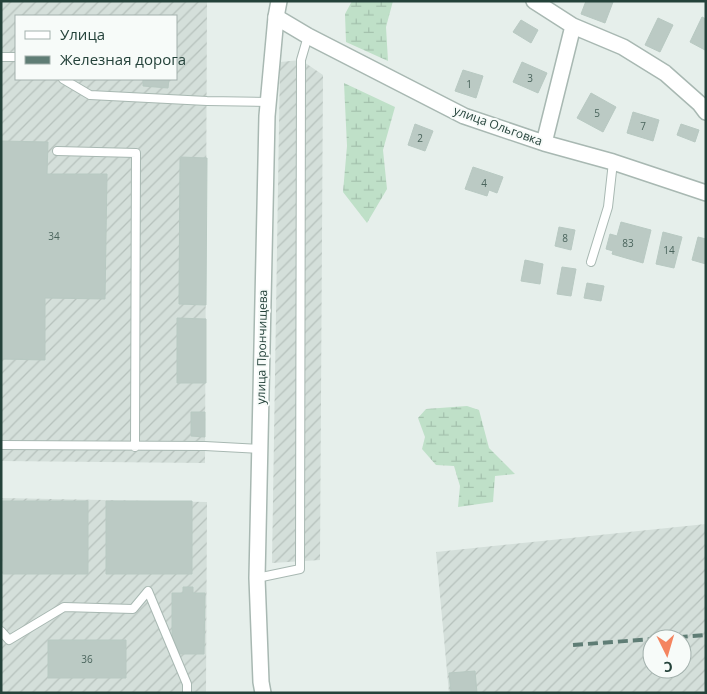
<svg xmlns="http://www.w3.org/2000/svg" width="707" height="694" viewBox="0 0 707 694" font-family="'Open Sans',sans-serif">
	<style>
		.industrial { fill: url(#industrial-furrows); fill-rule: evenodd }
		.wetland { fill: url(#wetland-marsh) }
		.building { fill: #bbcac4; stroke: #b8c9c2 }
		.lines { fill: none; stroke-linecap: round; stroke-linejoin: round }
		.service-casing { stroke: #a8b8b2; stroke-width: 10 }
		.minor-casing { stroke: #a8b8b2; stroke-width: 18 }
		.tertiary-casing { stroke: #a8b8b2; stroke-width: 18 }
		.service { stroke: #fff; stroke-width: 8 }
		.minor { stroke: #fff; stroke-width: 15 }
		.tertiary { stroke: #fff; stroke-width: 15 }
		.rail { stroke: #5f7d75; stroke-width: 4; stroke-dasharray: 10 5; stroke-linecap: butt }
		.labels { text-anchor: middle; stroke-width: 4; stroke-linejoin: round; paint-order: stroke }
		.number-label { font-size: 10px; fill: #4a645c }
		.street-label { font-size: 12px; fill: #24423a; stroke: #f7fbf9 }
	</style>
	<defs>
		<pattern id="industrial-furrows" width="10" height="10" patternUnits="userSpaceOnUse" patternTransform="scale(1.25)"><rect width="10" height="10" fill="#d4dfda"/><path d="M-1 1l2-2M0 10L10 0M9 11l2-2" fill="none" stroke="#b6c1bc"/></pattern>
		<pattern id="wetland-marsh" width="20" height="14" patternUnits="userSpaceOnUse" patternTransform="scale(1.25)"><rect width="20" height="14" fill="#bfe0c8"/><path d="M1 5h8M5 5V1M11 12h8M15 12V8" fill="none" stroke="#a4c1ad"/></pattern>
	</defs>
	<rect width="100%" height="100%" fill="#e6efeb"/>
	<path class="industrial" d="M1,1h206l-2,462 -204,-2zM16,16h160v63h-160z
		M301,60l22,15 -3,485 -48,3 8,-501z
		M1,498l206,4 -1,191h-205z
		M706,524v169h-257l-13,-141zM652,639h30v30h-30z"/>
	<path class="wetland" d="M352,1h41l-7,26 2,34 -42,-19 -1,-28z
		M344,83l51,24 -12,43 4,39 -20,34 -24,-31 4,-46z
		M467,406l12,4 10,38 26,26 -20,2 -2,26 -35,5 2,-21 -6,-20 -18,-1 -14,-16 3,-12 -7,-19 8,-9z"/>
	<path class="building" d="M586,1l27,1 -8,21 -24,-9z
		M702,17l4,2 -1,31 -15,-8z
		M658,18l15,7 -13,27 -15,-7z
		M521,20l17,10 -7,13 -18,-11z
		M522,62l25,11 -9,20 -25,-11z
		M463,70l20,6 -7,22 -21,-7z
		M143,79h26l-1,9 -25,-2z
		M591,93l25,14 -13,25 -26,-14z
		M633,112l26,8 -6,21 -26,-8z
		M415,124l18,7 -8,20 -17,-6z
		M681,124l18,6 -4,12 -18,-7z
		M1,141l47,1 -1,32h60l-2,125 -60,-1v62l-44,-1z
		M180,157l27,1 -1,147 -27,-1z
		M473,167l30,10 -6,16 -8,-3 -2,6 -22,-7z
		M621,222l30,8 -8,33 -31,-9 1,-3 -7,-2 4,-15 7,2z
		M559,227l16,3 -4,20 -16,-4z
		M663,232l19,5 -8,31 -18,-4z
		M698,237l8,2v25l-14,-4z
		M525,260l18,4 -3,20 -19,-3z
		M562,267l14,2 -5,27 -14,-2z
		M587,283l17,3 -3,15 -17,-3z
		M177,318l29,1v64h-29z
		M191,412h14v25l-14,-1z
		M2,501h86v73h-85z
		M106,501h86v73h-86z
		M183,587h10v6h12l-1,61h-32v-61h11z
		M48,640h78v38h-78z
		M475,671l2,22h-26l-2,-20z"/>
	<g class="lines">
		<g class="service-casing">
			<path id="service" d="M1,57h15
				M63,79l27,16 117,6 62,1
				M57,151l79,2 -1,294
				M591,262l17,-55 5,-45
				M1,445l204,1 55,3
				M257,578l43,-9 1,-509 7,-24
				M1,631l8,9 55,-33 69,2 15,-18 39,93v9"/>
		</g>
		<g class="minor-casing">
			<path id="minor" d="M534,1l39,25 50,21 42,26 35,31 6,8
				M276,17l32,19 156,80 80,27 69,19 93,31
				M544,143l29,-117"/>
		</g>
		<g class="tertiary-casing">
			<path id="tertiary" d="M263,693l-2,-11 -4,-104 10,-462 9,-99 3,-16"/>
		</g>
		<use href="#service" class="service"/>
		<use href="#minor" class="minor"/>
		<use href="#tertiary" class="tertiary"/>
		<path class="rail" d="M573,645l133,-10"/>
	</g>
	<g class="labels">
		<g class="number-label">
			<text x="530" y="82">3</text>
			<text x="469" y="88">1</text>
			<text x="597" y="117">5</text>
			<text x="643" y="130">7</text>
			<text x="420" y="142">2</text>
			<text x="484" y="187">4</text>
			<text x="54" y="240">34</text>
			<text x="565" y="242">8</text>
			<text x="628" y="247">83</text>
			<text x="669" y="254">14</text>
			<text x="87" y="663">36</text>
		</g>
		<g class="street-label">
			<text transform="translate(498 126) rotate(20)" y="4">улица Ольговка</text>
			<text transform="translate(262 347) rotate(-89)" y="4">улица Прончищева</text>
		</g>
	</g>
	<rect width="707" height="694" fill="none" stroke="#24423a" stroke-width="5"/>
	<rect x="15" y="15" width="162" height="65" fill="#f7fbf9" stroke="#a3b1ad"/>
	<rect x="25" y="31" width="25" height="8" fill="#ffffff" stroke="#a3b1ad"/>
	<text x="60" y="40" font-size="15" fill="#24423a">Улица</text>
	<rect x="25" y="56" width="25" height="8" fill="#5f7d75" stroke="#a3b1ad"/>
	<text x="60" y="65" font-size="15" fill="#24423a">Железная дорога</text>
	<g transform="translate(667 654) rotate(175)"><circle r="24" fill="#f7fbf9" stroke="#a3b1ad"/>
	<path d="M0-4L9 19L0 12L-9 19Z" fill="#f4845f"/>
	<text y="-8" font-size="14" font-weight="bold" text-anchor="middle" fill="#24423a">С</text>
	</g>
</svg>
